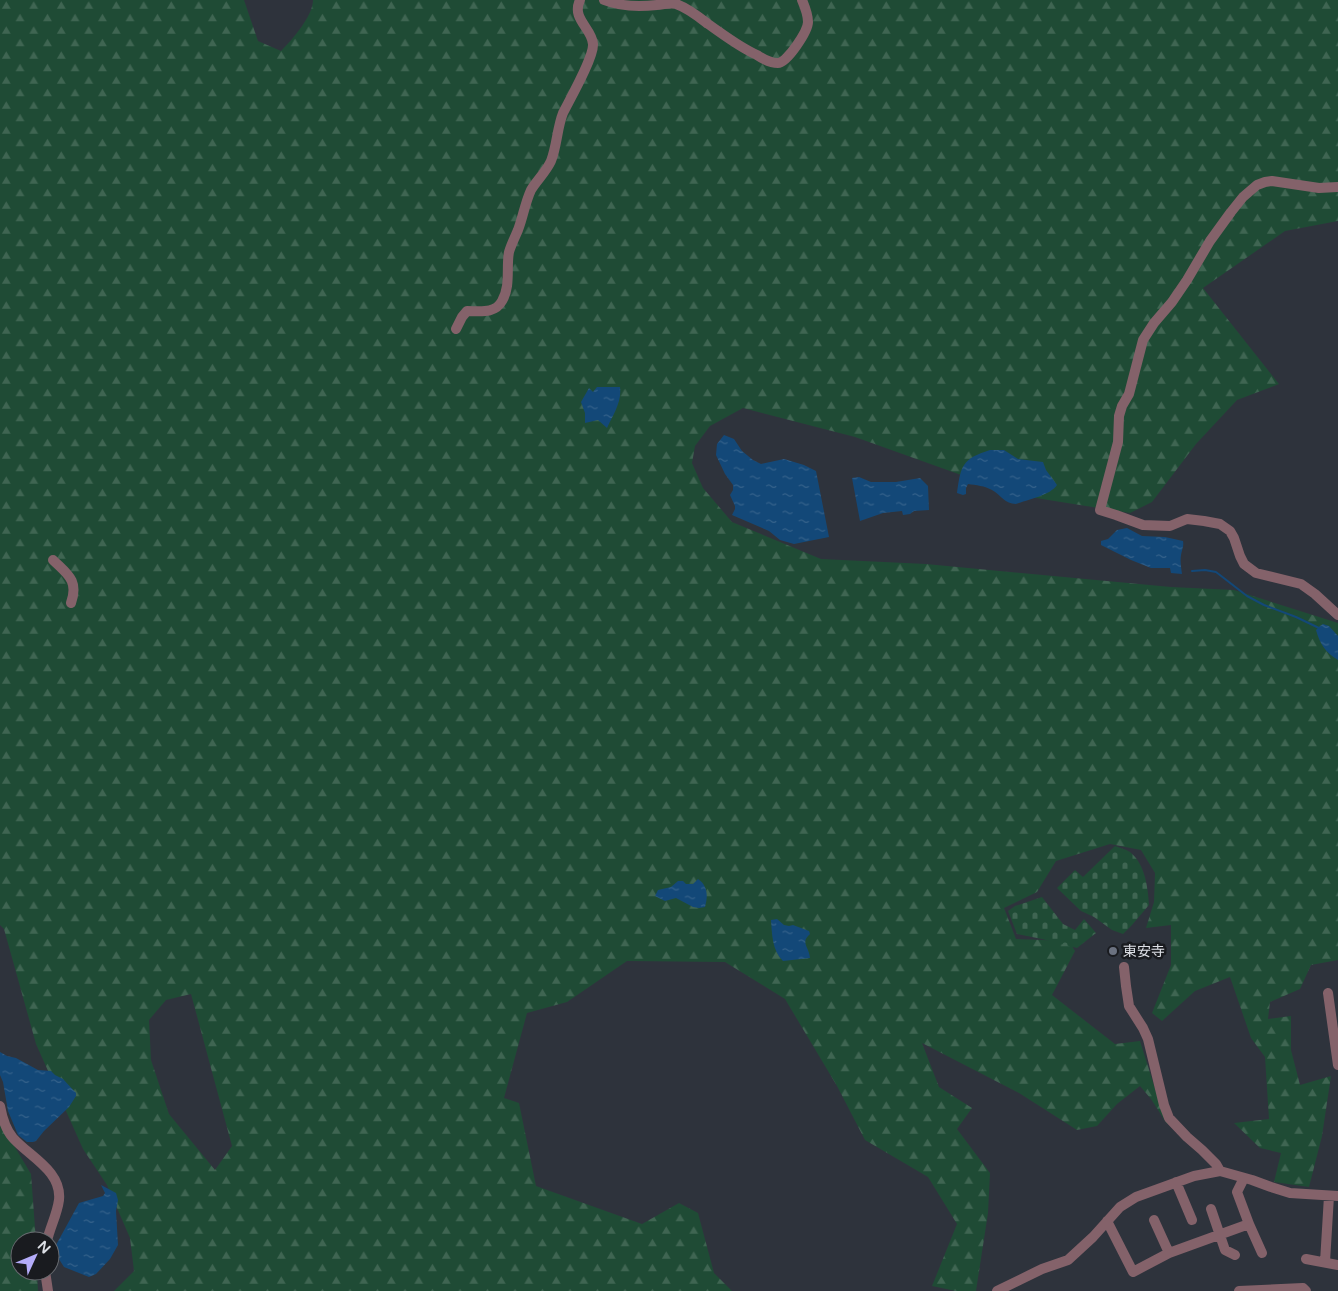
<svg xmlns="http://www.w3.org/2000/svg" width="1338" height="1291" viewBox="0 0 1338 1291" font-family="'Varela Round','Noto Sans JP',sans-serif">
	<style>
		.forest { fill: url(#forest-firs); fill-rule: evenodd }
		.cemetery { fill: url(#cemetery-stones) }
		.water { fill: url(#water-ripples) }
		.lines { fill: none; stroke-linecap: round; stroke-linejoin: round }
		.stream { stroke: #134878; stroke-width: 2 }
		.minor { stroke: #84626a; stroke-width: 10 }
		.worship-dot { fill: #6b7280; stroke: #191b1f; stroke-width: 2 }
		.labels { text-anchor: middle; stroke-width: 5; stroke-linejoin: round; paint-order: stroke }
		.poi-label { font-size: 14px; fill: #dde0e6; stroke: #191b1f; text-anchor: start }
	</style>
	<defs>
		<pattern id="forest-firs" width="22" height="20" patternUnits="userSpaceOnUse" patternTransform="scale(1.25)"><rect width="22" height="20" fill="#1f4b35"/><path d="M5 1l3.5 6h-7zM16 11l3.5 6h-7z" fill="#3f6552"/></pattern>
		<pattern id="cemetery-stones" width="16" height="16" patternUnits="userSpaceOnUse" patternTransform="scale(1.25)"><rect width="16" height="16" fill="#1f4b35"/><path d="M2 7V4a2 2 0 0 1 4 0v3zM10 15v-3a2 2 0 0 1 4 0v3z" fill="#3f6552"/></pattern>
		<pattern id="water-ripples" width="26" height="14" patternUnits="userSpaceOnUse" patternTransform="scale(1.25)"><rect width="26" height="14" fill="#134878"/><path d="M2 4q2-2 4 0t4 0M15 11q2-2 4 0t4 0" fill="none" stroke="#35628b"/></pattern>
	</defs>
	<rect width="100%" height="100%" fill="#2e333c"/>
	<path class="forest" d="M0,0h244l14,41 23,10c11,-11 32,-35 32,-51h1025v221l-53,10 -82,57 76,96 -42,16 -41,44 -44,58 -22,11 -113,-18 -162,-58 -112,-29 -33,18 -15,20 -3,17 11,25 29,34 89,37 105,5 245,23 63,3 104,33v337l-27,5 -11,24 -30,13 -2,17 23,-3v34l9,35 31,-9 -9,60 -13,51 -35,-5 7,-29 -21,-5 -26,-25 35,-4 -4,-62 -14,-19 -21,-61 -35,14 -33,30 -10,-8 19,-48v-40l-25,3 8,-26 1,-29 -14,-23 -31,-6 -54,17 -19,31 -33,16 12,31 53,2 6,10 -23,44 63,49 25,-3 22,70 7,12 -2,1 -16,-25 -11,-13 -23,18 -20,22 -20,4 -58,-37 -97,-50 17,44 33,21 -15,21 33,44 -2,40 -12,78h-20l-24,-5 25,-62 -29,-47 -63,-37 -28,-54 -52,-87 -60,-37 -98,-1 -60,41 -40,11 -23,85 15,5 17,83 106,38 37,-21 19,10 16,60 18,18h-618l20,-20 -4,-33 -23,-53 -24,-36 -47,-105 -32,-115 -4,-4zM191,994l41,152 -17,24 -46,-56 -18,-54 -2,-40 17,-20z
		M0,1122l31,52 5,67h-16v30h17l1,20h-38z"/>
	<path class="cemetery" d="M1115,846c5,2 10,3 15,6 15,12 18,35 19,53l-17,20 -9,9 -11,-4 -18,-13 -13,-6 -24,-23 18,-18 8,7z
		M1042,897l21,27 12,6 9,-11 12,14 -19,15 -35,-9 -25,-5 -9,-23 7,-5z"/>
	<path class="water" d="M597,387h23c2,15 -7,28 -13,41l-9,-8 -13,3v-10l-4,-11 8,-14 4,4z
		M724,435l10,4 8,12 11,9 8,4 23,-5 20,6 12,6 13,66 -35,7 -14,-4 -11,-9 -37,-16 3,-6v-3l-5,-11 3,-5v-5l-8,-11 -9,-19 1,-11z
		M990,450h14l14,9 25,3 3,8 11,15c-6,10 -30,15 -41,19 -11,0 -15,-9 -24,-14 -7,-4 -16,-5 -24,-6l-2,4v6l-3,1 -6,-2c4,-28 5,-34 33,-43z
		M859,477l12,5h25l24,-4 8,8 1,24 -15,1 -4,3 -7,1 -1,-4 -19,2 -23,8 -8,-43z
		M1127,528l15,8 23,1 18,4c1,6 -1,8 -2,14 -1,6 0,12 1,19l-11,-1 -1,-5h-19l-20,-8 -30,-15v-4l7,-2 9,-9z
		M1323,624l6,2 9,10v24c-13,-8 -18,-16 -22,-30l4,-4z
		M698,879c10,7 10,17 7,28l-6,1 -6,-1 -17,-9 -11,3 -10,-5 3,-6 13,-3 7,-6h5l3,3h7z
		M777,919l7,6 5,1 4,-1 16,6 1,3c-10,9 -1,12 0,24l-27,3c-11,-11 -11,-27 -12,-41z
		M0,1052l7,4 9,2 22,12 13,1 4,4 8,4 13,14v3l-7,11 -25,24 -8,10 -3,1h-6l-9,-7 -10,-24 -5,-29 -3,-7z
		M101,1185l15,8 2,7 -2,11 2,34 -8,14 -14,15 -7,3 -25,-10 -7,-11 -1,-11 23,-42 24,-7 2,-3z"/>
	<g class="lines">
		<path class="stream" d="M1192,571l13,-1 11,2 31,24 17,9 32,12 23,11"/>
		<path class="minor" d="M604,0c17,7 35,7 53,5 6,0 13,-3 19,-1 12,4 23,13 32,20 16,11 31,23 49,31 6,4 13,8 21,8 9,0 30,-32 30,-41 0,-8 -3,-15 -6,-22
			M1338,187l-19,1 -47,-7 -7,1 -8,3 -14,12 -12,15 -21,29 -23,39 -15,22 -18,21 -11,17 -14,54 -7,12 -3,10 -1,26 -18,68 16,5 27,10 27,1 17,-7 17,2 16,3 10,7 4,7 6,18 4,8 12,9 45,11 14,10 23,21
			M456,329l6,-12 5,-6c13,0 28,3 35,-10 9,-15 4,-34 7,-49 2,-7 6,-15 9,-22 5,-13 7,-27 13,-40 6,-10 15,-18 20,-29 6,-15 6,-33 12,-48 7,-14 31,-56 30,-69 -1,-16 -22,-25 -13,-44
			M53,560c14,14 26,20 18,43
			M1124,967l2,19 3,20 14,22 5,11 16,66 5,13 18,19 15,13 14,14 4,7
			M1328,993l10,72
			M0,1106c2,11 5,23 13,32 17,19 49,33 46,62 -2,15 -9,27 -12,41
			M1244,1178l-7,14 12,32 13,29
			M1176,1182l16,38
			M1211,1209l14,41 10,5
			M1154,1220l15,33
			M1107,1221l26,51 36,-19 80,-29
			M1306,1259l32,6
			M1325,1262l4,-66
			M45,1271l3,20
			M997,1291l45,-22 26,-9 25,-23 27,-30 16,-10 58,-21 26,-5 32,9 19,7 19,6 48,3
			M1239,1291l64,-3 3,3"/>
	</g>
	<circle class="worship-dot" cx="1113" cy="951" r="5"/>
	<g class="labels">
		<g class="poi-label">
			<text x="1123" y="956">東安寺</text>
		</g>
	</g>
	<g transform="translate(35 1256) rotate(46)"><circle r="24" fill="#191b1f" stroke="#676a6f"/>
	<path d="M0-4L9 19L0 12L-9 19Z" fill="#b4acf9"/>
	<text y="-8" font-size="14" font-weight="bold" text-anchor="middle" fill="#dde0e6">N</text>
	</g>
</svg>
